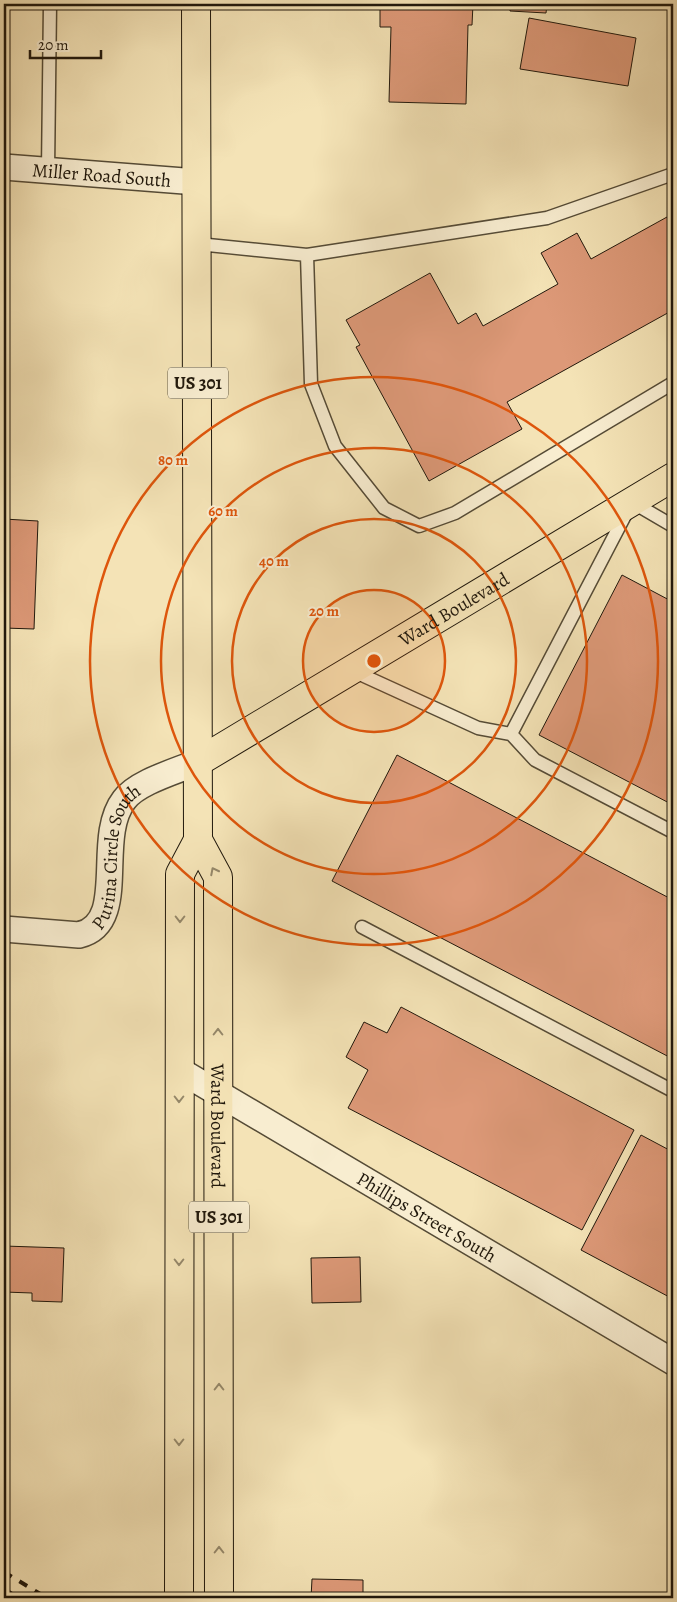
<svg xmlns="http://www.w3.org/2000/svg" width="677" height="1602" viewBox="0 0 677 1602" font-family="Alegreya,serif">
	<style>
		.building { fill: #dd9978; stroke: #20180c }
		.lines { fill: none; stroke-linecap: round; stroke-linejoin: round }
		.service-casing { stroke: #554b36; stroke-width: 15 }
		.minor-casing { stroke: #554b36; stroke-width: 28 }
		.primary-casing { stroke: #20180c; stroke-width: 30 }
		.trunk-casing { stroke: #20180c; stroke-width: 30 }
		.service { stroke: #f8edd0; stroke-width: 12 }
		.minor { stroke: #f8edd0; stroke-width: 25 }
		.primary { stroke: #f4e3b6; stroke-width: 28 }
		.trunk { stroke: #f4e3b6; stroke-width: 28 }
		.rail { stroke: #20180c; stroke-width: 4; stroke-dasharray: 9 9; stroke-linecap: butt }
		.oneway { stroke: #95886a }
		.ring { fill: none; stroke: #de560c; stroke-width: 2.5 }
		.labels { text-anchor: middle; stroke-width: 4; stroke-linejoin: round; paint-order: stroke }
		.shield { fill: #f8edd0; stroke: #615847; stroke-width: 1 }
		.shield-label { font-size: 18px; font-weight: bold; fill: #20180c }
		.street-label { font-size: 19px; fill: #20180c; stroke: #f8edd0 }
		.centre { fill: #de560c; stroke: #f8edd0; stroke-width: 2.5 }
		.ring-label { font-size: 15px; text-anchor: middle; font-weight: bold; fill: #de560c; stroke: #f8edd0; stroke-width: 4; stroke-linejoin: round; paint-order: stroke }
	</style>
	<rect width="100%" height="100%" fill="#f4e3b6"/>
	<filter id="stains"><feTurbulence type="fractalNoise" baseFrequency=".004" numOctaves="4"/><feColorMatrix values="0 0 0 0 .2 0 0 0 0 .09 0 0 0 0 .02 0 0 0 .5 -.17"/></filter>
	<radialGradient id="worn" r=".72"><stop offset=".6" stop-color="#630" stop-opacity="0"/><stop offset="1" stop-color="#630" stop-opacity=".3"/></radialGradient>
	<path class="building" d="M380,4h93l-1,21h-4l-2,79 -77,-2 2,-75h-11z
		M510,4h37l-1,9 -36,-2z
		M529,18l107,20 -8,48 -108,-17z
		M667,217l6,12v81l-166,92 15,27 -93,52 -73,-134 4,-2 -14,-25 84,-47 28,51 18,-11 7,13 75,-42 -17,-31 36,-20 14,26z
		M4,519l34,2 -4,108 -30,-1z
		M622,575l51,27v203l-134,-70z
		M397,755l276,145v159l-341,-178z
		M401,1007l233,123 -52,100 -234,-122 20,-38 -22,-13 18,-35 23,11z
		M641,1135l32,17v147l-92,-49z
		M4,1246l60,2 -2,54 -30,-1v-8l-28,-1z
		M360,1257l1,45 -49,1 -1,-45z
		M312,1579l51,1v18h-52z"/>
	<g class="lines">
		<g class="service-casing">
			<path id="service" d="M48,170l2,-166
				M198,244l109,11 240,-37 126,-44
				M307,255l4,129 24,62 49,62 35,18 36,-13 218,-130
				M351,670l127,58 33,6 121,-232 41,24
				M511,734l24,26 138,72
				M362,927l311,164"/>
		</g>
		<g class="minor-casing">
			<g id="minor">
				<path id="s1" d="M4,167l193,15"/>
				<path id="s2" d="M4,929l75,6c51,-12 15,-96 45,-135 13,-18 53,-29 74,-38"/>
				<path id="s3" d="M179,1070l494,292"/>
			</g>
		</g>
		<g class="primary-casing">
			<g id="primary">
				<path id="s4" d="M198,762l475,-285"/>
			</g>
		</g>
		<g class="trunk-casing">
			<g id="trunk">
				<path id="s5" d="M198,840l20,37 1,721"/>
				<path d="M179,1598l1,-724 18,-34 -2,-836"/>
			</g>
		</g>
		<use href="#service" class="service"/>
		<use href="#minor" class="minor"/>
		<use href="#primary" class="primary"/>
		<use href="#trunk" class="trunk"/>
		<path class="rail" d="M4,1572l43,26
			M4,1589l15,9"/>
	</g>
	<defs><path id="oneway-chevron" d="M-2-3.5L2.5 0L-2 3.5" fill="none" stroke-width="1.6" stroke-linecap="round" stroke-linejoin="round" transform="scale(1.25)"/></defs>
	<g class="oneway">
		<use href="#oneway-chevron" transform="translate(214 871) rotate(-117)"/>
		<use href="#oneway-chevron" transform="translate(180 919) rotate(90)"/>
		<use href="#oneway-chevron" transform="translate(218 1032) rotate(-90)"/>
		<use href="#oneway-chevron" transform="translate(179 1099) rotate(90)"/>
		<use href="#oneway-chevron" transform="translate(179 1262) rotate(90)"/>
		<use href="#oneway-chevron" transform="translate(219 1387) rotate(-90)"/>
		<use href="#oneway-chevron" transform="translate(179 1442) rotate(90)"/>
		<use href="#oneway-chevron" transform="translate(219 1550) rotate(-90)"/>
	</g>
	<circle cx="374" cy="661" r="71" fill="#de560c" fill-opacity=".12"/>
	<g class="ring">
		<circle cx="374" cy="661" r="71"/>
		<circle cx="374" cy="661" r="142"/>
		<circle cx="374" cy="661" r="213"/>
		<circle cx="374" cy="661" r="284"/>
	</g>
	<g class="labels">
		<g class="shield">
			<rect x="168" y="367.5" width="60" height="31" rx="4"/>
			<rect x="189" y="1201.5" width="60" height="31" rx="4"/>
		</g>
		<g class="shield-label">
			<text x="198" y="389">US 301</text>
			<text x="219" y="1223">US 301</text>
		</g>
		<g class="street-label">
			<text dy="7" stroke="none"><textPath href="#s1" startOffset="98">Miller Road South</textPath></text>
			<text dy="7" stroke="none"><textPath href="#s4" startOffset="298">Ward Boulevard</textPath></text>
			<text dy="7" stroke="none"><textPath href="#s2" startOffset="169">Purina Circle South</textPath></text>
			<text dy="7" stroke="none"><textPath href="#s5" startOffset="291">Ward Boulevard</textPath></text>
			<text dy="7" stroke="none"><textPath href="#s3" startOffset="288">Phillips Street South</textPath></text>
		</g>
	</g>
	<circle cx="374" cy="661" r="8" class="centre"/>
	<g class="ring-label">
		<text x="173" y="465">80 m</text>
		<text x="223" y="516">60 m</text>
		<text x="274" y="566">40 m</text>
		<text x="324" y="616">20 m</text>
	</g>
	<rect width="677" height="1602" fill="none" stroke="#f4e3b6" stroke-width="20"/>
	<rect x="5" y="5" width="667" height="1592" fill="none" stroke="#20180c" stroke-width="2.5"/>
	<rect x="10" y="10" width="657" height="1582" fill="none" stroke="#20180c"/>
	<path d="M30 50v8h71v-8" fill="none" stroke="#20180c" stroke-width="2.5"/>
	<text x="38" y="50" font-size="15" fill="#20180c" stroke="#f8edd0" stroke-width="4" paint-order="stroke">20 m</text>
	<rect width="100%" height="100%" filter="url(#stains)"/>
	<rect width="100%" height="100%" fill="url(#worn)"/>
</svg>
